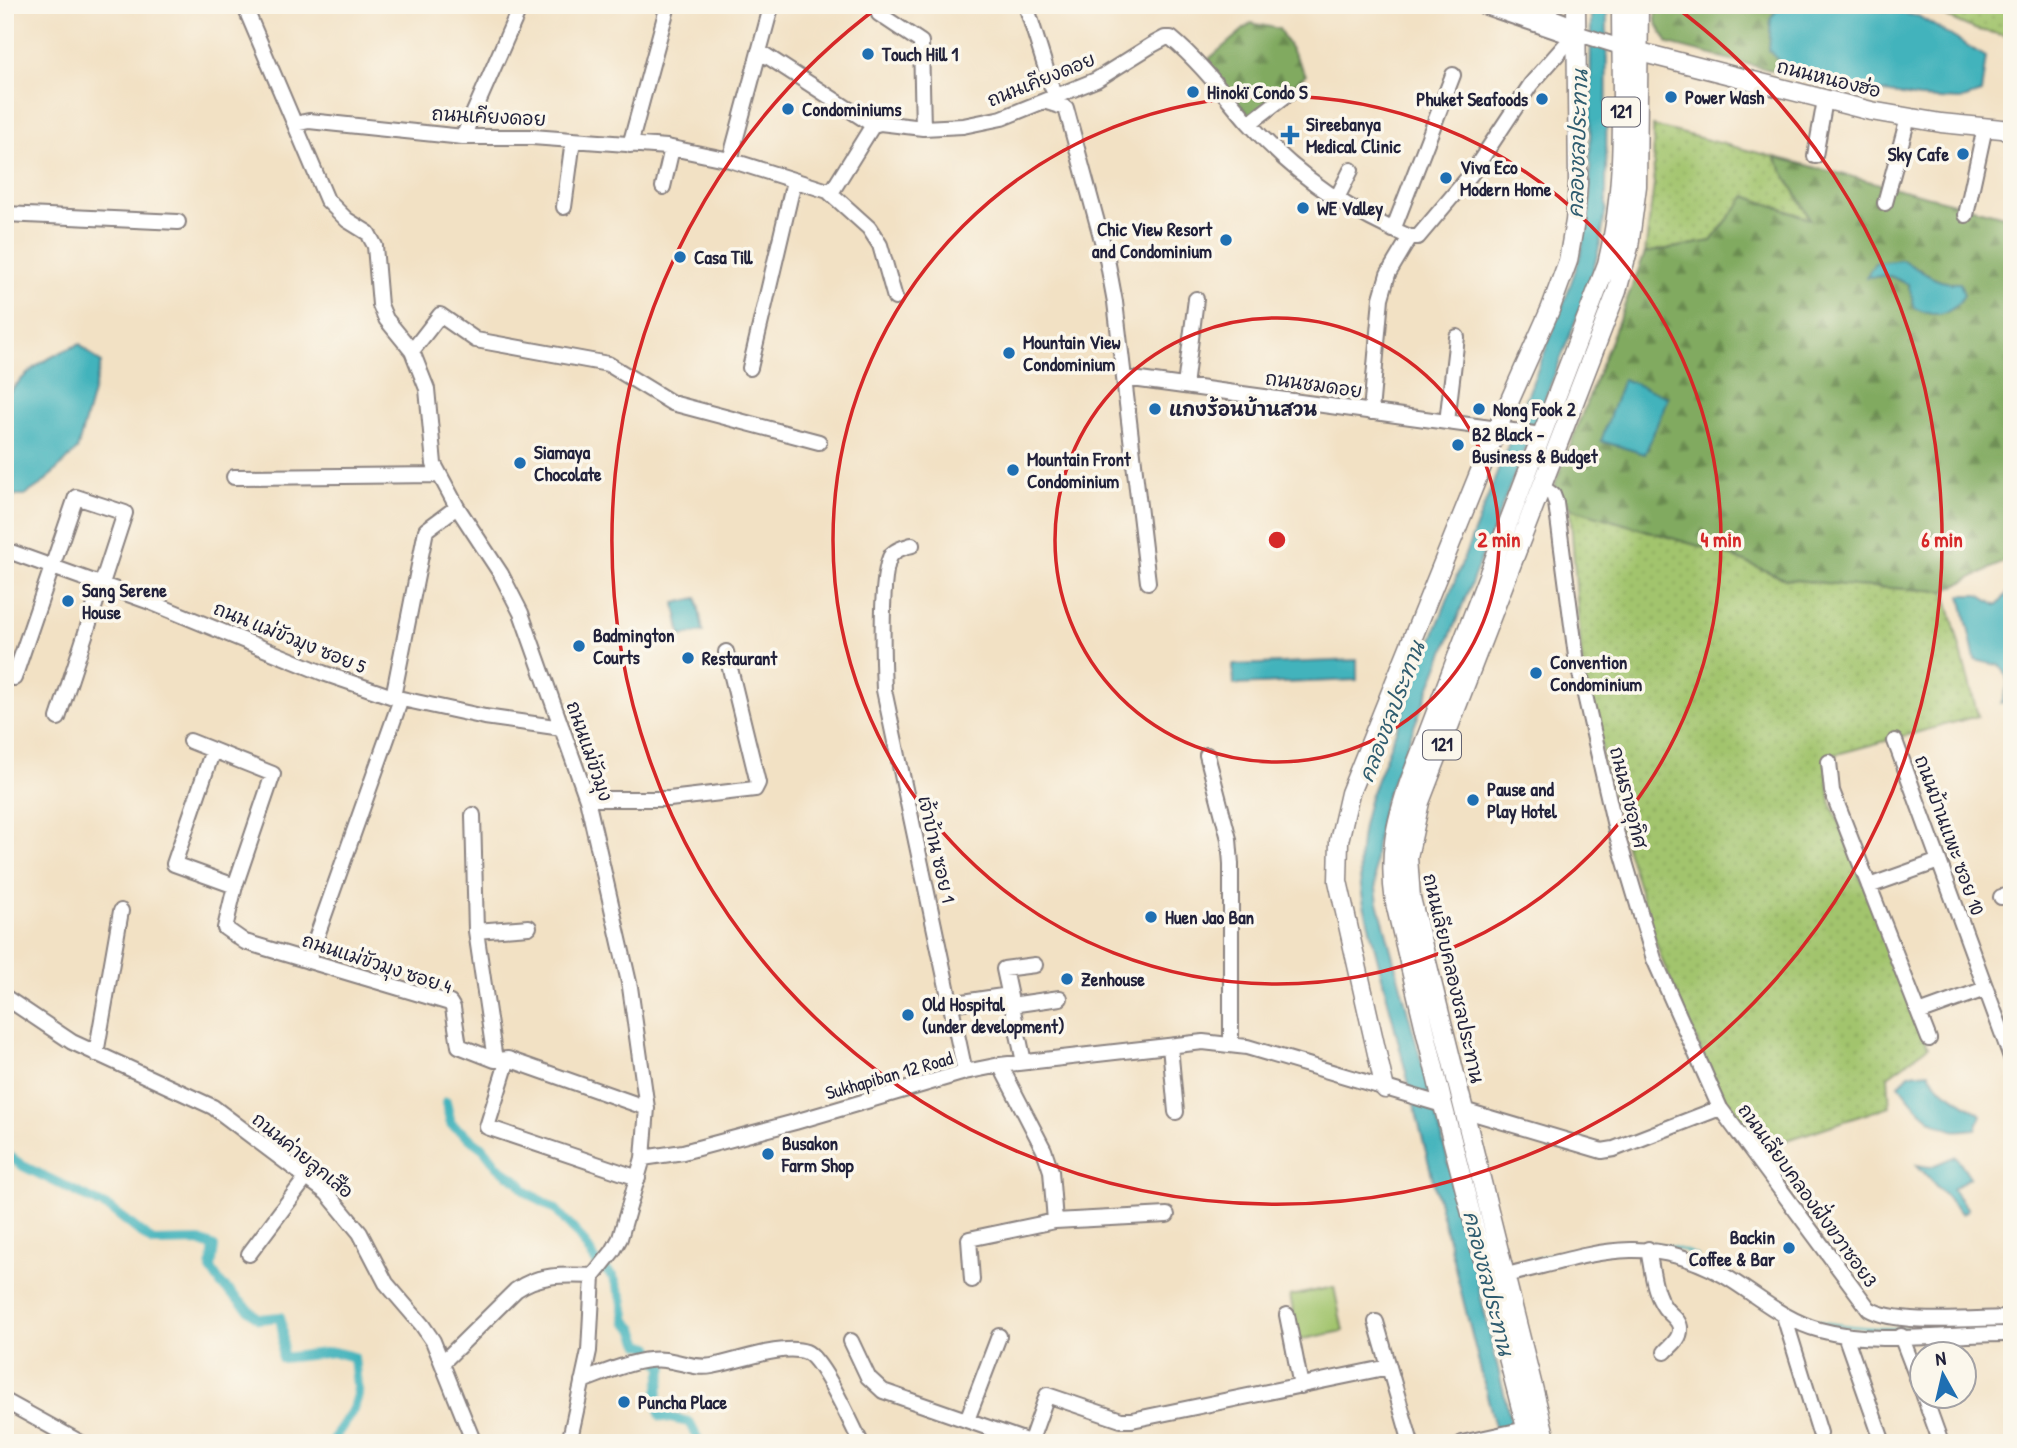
<svg xmlns="http://www.w3.org/2000/svg" width="2017" height="1448" viewBox="0 0 2017 1448" font-family="'Patrick Hand','Playpen Sans Thai',sans-serif">
	<style>
		.grass { fill: url(#grass-dots); stroke: #627354; stroke-width: 2 }
		.forest { fill: url(#forest-firs); stroke: #52664e; stroke-width: 2; fill-rule: evenodd }
		.park { fill: #a2c46d; stroke: #627354; stroke-width: 2 }
		.water { fill: #43b3bc; stroke: #326a7c; stroke-width: 2 }
		.lines { fill: none; stroke-linecap: round; stroke-linejoin: round }
		.stream { stroke: #43b3bc; stroke-width: 2.5 }
		.canal { stroke: #43b3bc; stroke-width: 10 }
		.minor-casing { stroke: #8a8280; stroke-width: 18 }
		.major-casing { stroke: #8a8280; stroke-width: 21 }
		.minor { stroke: #fff; stroke-width: 14 }
		.major { stroke: #fff; stroke-width: 18 }
		.ring { fill: none; stroke: #d62828; stroke-width: 3.5 }
		.poi-dot { fill: #1f6fb2; stroke: #fbf7ec; stroke-width: 2.5 }
		.labels { text-anchor: middle; stroke-width: 7; stroke-linejoin: round; paint-order: stroke }
		.shield { fill: #fbf7ec; stroke: #636270; stroke-width: 2 }
		.shield-label { font-size: 18px; font-weight: bold; fill: #22223b }
		.poi-label { font-size: 19px; font-weight: bold; fill: #22223b; stroke: #fbf7ec; text-anchor: start }
		.street-label { font-size: 19px; fill: #22223b; stroke: #fbf7ec }
		.water-label { font-size: 21px; font-style: italic; fill: #2f5c6f; stroke: #fbf7ec }
		.centre { fill: #d62828; stroke: #fbf7ec; stroke-width: 3.5 }
		.ring-label { font-size: 21px; text-anchor: middle; font-weight: bold; fill: #d62828; stroke: #fbf7ec; stroke-width: 7; stroke-linejoin: round; paint-order: stroke }
	</style>
	<defs>
		<pattern id="grass-dots" width="8" height="8" patternUnits="userSpaceOnUse" patternTransform="scale(1.75)"><rect width="8" height="8" fill="#a2c46d"/><path d="M2 2h.1M6 6h.1" fill="none" stroke="#8ba85f" stroke-width="1.8" stroke-linecap="round"/></pattern>
		<pattern id="forest-firs" width="22" height="20" patternUnits="userSpaceOnUse" patternTransform="scale(1.75)"><rect width="22" height="20" fill="#81aa60"/><path d="M5 1l3.5 6h-7zM16 11l3.5 6h-7z" fill="#698a50"/></pattern>
	</defs>
	<rect width="100%" height="100%" fill="#fbf7ec"/>
	<filter id="ink" filterUnits="userSpaceOnUse"><feTurbulence type="fractalNoise" baseFrequency=".0143" numOctaves="2"/><feDisplacementMap in="SourceGraphic" scale="14" xChannelSelector="R" yChannelSelector="G"/><feConvolveMatrix kernelMatrix="1 2 1 2 8 2 1 2 1" color-interpolation-filters="sRGB"/></filter>
	<filter id="wash" filterUnits="userSpaceOnUse"><feTurbulence type="fractalNoise" baseFrequency=".00686" numOctaves="4" result="noise"/><feDisplacementMap in="SourceGraphic" scale="28" xChannelSelector="R" yChannelSelector="G"/><feGaussianBlur stdDeviation="1.57" result="paint"/><feColorMatrix in="noise" values="0 0 0 0 0 0 0 0 0 0 0 0 0 0 0 0 0 1.4 0 .05"/><feComposite in="paint" operator="in"/></filter>
	<g filter="url(#wash)">
		<rect width="100%" height="100%" fill="#f2e1c4"/>
		<path class="grass" d="M1919,5h93v32l-38,-8z
			M1653,126l122,31 36,63 -65,-24 -35,45 -66,12 9,-69z
			M1570,508l156,46 59,25 70,7 90,5 33,125 -152,41 4,43 98,247 -40,29 2,30 -130,43 -34,-41 -65,-150 -41,-131 -38,-163z"/>
		<path class="forest" d="M1655,5h126l-10,13 -2,32 25,26 -126,-32 -12,-22z
			M1251,23l28,6 27,46 -55,42 -47,-54z
			M1775,157l237,61v340l-67,33 -90,-5 -70,-7 -59,-25 -156,-46 -16,-22 91,-233 66,-12 35,-45 64,23zM1919,269c14,10 23,15 41,15l-48,11 -4,-11 -18,-8 -23,1z"/>
		<path class="park" d="M1334,1287l9,44 -44,9 -9,-44z"/>
		<path class="water" d="M1591,5h16l-1,204 -6,35 -11,42 -28,72 -177,444c-8,37 -13,63 -6,100l67,247 71,294h-17l-135,-538c-8,-38 -5,-70 6,-108l195,-497 15,-43 10,-49z
			M1781,5h67l70,11 68,41 -5,36 -21,7 -41,-2 -125,-22 -25,-26 2,-33z
			M1902,260c22,12 33,24 58,23l4,12c-11,20 -29,24 -49,13l-7,-24 -18,-8 -24,1 9,-14z
			M80,344l21,19 -24,87 -34,33 -18,12 -20,1v-99c26,-30 38,-38 75,-53z
			M1623,379l45,18 -23,57 -44,-13z
			M2012,587v114l-11,2c7,-15 10,-22 0,-37l-26,-6 -14,-65h18l18,11z
			M697,598l6,34 -22,4 -6,-33z
			M1357,660v20l-123,5 -1,-20z
			M1929,1072l9,14 43,29 -5,14c-7,0 -16,3 -23,1 -24,-6 -40,-26 -54,-45l10,-11z
			M1956,1156l14,21 -18,12 16,20 -6,5 -45,-49 13,2z"/>
		<g class="lines">
			<path class="stream" d="M1523,1262c61,-14 114,-33 175,-6
				M1809,1319c55,14 112,8 168,9"/>
			<path class="canal" d="M446,1102l5,22 33,25 14,18 21,15 6,9 31,19 24,27 17,26
				M5,1153l18,13 88,43 42,33 46,-1 15,6 -3,22 10,15 38,35 21,-2 3,16 -1,25 52,-6 20,5 4,38 -4,13 -23,35
				M603,1267l10,10 9,21 4,23 8,8 6,15 10,3 4,9 10,11c-4,16 -11,34 -3,49l28,6 11,21"/>
		</g>
	</g>
	<g filter="url(#ink)">
		<g class="lines">
			<g class="minor-casing">
				<path id="minor" d="M244,5l83,195 20,20 21,13 7,13 5,59 6,14 26,32 15,38 7,75 23,43 44,67 20,39 66,186 43,188 17,121 -4,50 -23,80 -7,13 -20,25 -4,75 -20,92
					M878,5l1,9 42,28 2,86
					M1026,5l25,80 6,13
					M1480,5l84,29 12,-1 45,14
					M1521,5l47,18 8,10
					M759,51l114,74
					M1044,101l22,7 41,151 8,43 33,280
					M1250,123l39,-30
					M295,124l14,-3 154,16h69l135,10 63,13 98,31 41,37 11,17 15,53
					M463,137l58,-132
					M630,145l38,-140
					M1815,156l10,-56
					M730,160l40,-149 -1,-6
					M663,187l9,-39
					M828,191l6,-3 39,-63 7,-2 43,5 40,-2 39,-8 94,-38 56,-35 13,-7h6c29,24 53,56 77,84 46,52 99,89 162,115h8l54,-64 59,-89 45,-51
					M1336,200l15,-30
					M1885,203l23,-85
					M564,207l9,-67
					M5,214l173,8
					M1966,215l19,-88
					M1393,230l60,-155
					M412,351l28,-36 36,25 132,24 64,39 147,39
					M750,368l44,-187
					M1125,378l417,57
					M1185,386l11,-87
					M1371,412l10,-114 7,-24 22,-37
					M1447,422l10,-85
					M234,477l205,-2
					M1542,487l11,8 3,8 20,153 41,179 37,124 66,149 149,201c28,17 107,9 143,9
					M912,545c-7,2 -14,3 -20,9 -13,15 -9,113 -8,136l81,382
					M11,552l139,50 173,71 70,24 92,20 77,11
					M14,678l62,-181 49,16 -67,205
					M393,697l33,-167 31,-23
					M190,741l83,33 -38,112 -10,42 20,14 205,61 3,5 6,38 36,14 13,-1 139,49
					M1895,741l117,319
					M213,750l-39,114 61,22
					M1207,755l22,84 2,25v180
					M1829,762l3,29 97,248
					M587,799h82l86,-10 3,-6 -32,-131
					M473,815l3,116 19,129
					M1869,886l70,-25
					M2001,897l11,-2
					M476,931l53,-4
					M308,961l93,-262
					M5,997l67,45 141,65 114,86 33,40 26,50 36,42 11,16 41,102
					M950,1004l59,-9
					M1011,1005l49,-7
					M1919,1013l66,-24
					M1170,1046l6,66
					M96,1054l25,-143
					M508,1059l-21,68 151,51
					M1024,1062l-20,-93 31,-4
					M1463,1110l139,41 12,-2 106,-41
					M643,1158l40,-6 112,-30 170,-50 35,-7 203,-23 44,5 196,58
					M1055,1221l112,-6
					M1648,1249c4,19 5,43 17,59 5,7 16,12 15,22 0,10 -9,15 -15,22
					M249,1254l57,-76
					M1506,1275c82,-19 137,-45 217,0 33,19 59,45 97,55 57,16 132,3 192,4
					M972,1280l-3,-41 86,-18 -4,-50 -7,-21 -44,-85
					M1287,1315l14,71
					M1784,1316l36,117
					M1376,1322l35,121
					M1845,1335l38,108
					M1901,1336l22,57
					M851,1341l17,36 15,14 149,52
					M443,1362l73,-72c24,-17 50,-15 77,-14
					M582,1381c25,-9 56,-24 83,-21 17,2 30,9 47,6 24,-4 71,-23 94,-14 16,6 46,73 55,91
					M1924,1396l17,47
					M5,1401l76,42
					M967,1420l32,-84
					M1030,1443l17,-48 74,25h11l257,-53
					M1462,1443l64,-14"/>
			</g>
			<g class="major-casing">
				<path id="major" d="M1628,49l243,62 70,12 71,7
					M1385,1089l-47,-208 1,-40 11,-48 147,-364 53,-119 18,-49 7,-40 3,-38 -2,-178
					M1530,1443l-87,-338 -48,-202c-7,-47 0,-79 15,-123l197,-516c21,-84 14,-173 14,-259
					M1547,1443l-136,-545 -3,-41 12,-55 197,-511 12,-44 8,-61 2,-181"/>
			</g>
			<use href="#minor" class="minor"/>
			<use href="#major" class="major"/>
		</g>
	</g>
	<g class="ring">
		<circle cx="1277" cy="540" r="222"/>
		<circle cx="1277" cy="540" r="444"/>
		<path d="M1673 5A665 665 0 1 1 881 5"/>
	</g>
	<g class="poi-dot">
		<circle cx="868" cy="54" r="7"/>
		<circle cx="1193" cy="92" r="7"/>
		<circle cx="1671" cy="97" r="7"/>
		<circle cx="1542" cy="99" r="7"/>
		<circle cx="788" cy="109" r="7"/>
		<path d="M1286.5 124.5h7v7h7v7h-7v7h-7v-7h-7v-7h7z"/>
		<circle cx="1963" cy="154" r="7"/>
		<circle cx="1446" cy="178" r="7"/>
		<circle cx="1303" cy="208" r="7"/>
		<circle cx="1226" cy="240" r="7"/>
		<circle cx="680" cy="257" r="7"/>
		<circle cx="1009" cy="353" r="7"/>
		<circle cx="1155" cy="409" r="7"/>
		<circle cx="1479" cy="409" r="7"/>
		<circle cx="1458" cy="445" r="7"/>
		<circle cx="520" cy="463" r="7"/>
		<circle cx="1013" cy="470" r="7"/>
		<circle cx="68" cy="601" r="7"/>
		<circle cx="579" cy="646" r="7"/>
		<circle cx="688" cy="658" r="7"/>
		<circle cx="1536" cy="673" r="7"/>
		<circle cx="1473" cy="800" r="7"/>
		<circle cx="1151" cy="917" r="7"/>
		<circle cx="1067" cy="979" r="7"/>
		<circle cx="908" cy="1015" r="7"/>
		<circle cx="768" cy="1154" r="7"/>
		<circle cx="1789" cy="1248" r="7"/>
		<circle cx="624" cy="1402" r="7"/>
	</g>
	<g class="labels">
		<g class="shield">
			<rect x="1602" y="97.5" width="38" height="29" rx="5"/>
			<rect x="1423" y="730.5" width="38" height="29" rx="5"/>
		</g>
		<g class="shield-label">
			<text x="1621" y="118">121</text>
			<text x="1442" y="751">121</text>
		</g>
		<g class="poi-label">
			<text x="882" y="61">Touch Hill 1</text>
			<text x="1207" y="99">Hinokï Condo S</text>
			<text x="1685" y="104">Power Wash</text>
			<text x="1528" y="106" text-anchor="end">Phuket Seafoods</text>
			<text x="802" y="116">Condominiums</text>
			<text x="1306" y="131">Sireebanya<tspan x="1306" dy="22">Medical Clinic</tspan></text>
			<text x="1949" y="161" text-anchor="end">Sky Cafe</text>
			<text x="1460" y="174">Viva Eco<tspan x="1460" dy="22">Modern Home</tspan></text>
			<text x="1317" y="215">WE Valley</text>
			<text x="1212" y="236" text-anchor="end">Chic View Resort<tspan x="1212" dy="22">and Condominium</tspan></text>
			<text x="694" y="264">Casa Till</text>
			<text x="1023" y="349">Mountain View<tspan x="1023" dy="22">Condominium</tspan></text>
			<text x="1169" y="416">แกงร้อนบ้านสวน</text>
			<text x="1493" y="416">Nong Fook 2</text>
			<text x="1472" y="441">B2 Black -<tspan x="1472" dy="22">Business &amp; Budget</tspan></text>
			<text x="534" y="459">Siamaya<tspan x="534" dy="22">Chocolate</tspan></text>
			<text x="1027" y="466">Mountain Front<tspan x="1027" dy="22">Condominium</tspan></text>
			<text x="82" y="597">Sang Serene<tspan x="82" dy="22">House</tspan></text>
			<text x="593" y="642">Badmington<tspan x="593" dy="22">Courts</tspan></text>
			<text x="702" y="665">Restaurant</text>
			<text x="1550" y="669">Convention<tspan x="1550" dy="22">Condominium</tspan></text>
			<text x="1487" y="796">Pause and<tspan x="1487" dy="22">Play Hotel</tspan></text>
			<text x="1165" y="924">Huen Jao Ban</text>
			<text x="1081" y="986">Zenhouse</text>
			<text x="922" y="1011">Old Hospital<tspan x="922" dy="22">(under development)</tspan></text>
			<text x="782" y="1150">Busakon<tspan x="782" dy="22">Farm Shop</tspan></text>
			<text x="1775" y="1244" text-anchor="end">Backin<tspan x="1775" dy="22">Coffee &amp; Bar</tspan></text>
			<text x="638" y="1409">Puncha Place</text>
		</g>
		<g class="street-label">
			<text transform="translate(1829 78) rotate(14)" y="7">ถนนหนองฮ่อ</text>
			<text transform="translate(1041 79) rotate(-22)" y="7">ถนนเคียงดอย</text>
			<text transform="translate(489 116) rotate(3)" y="7">ถนนเคียงดอย</text>
			<text transform="translate(1314 384) rotate(8)" y="7">ถนนชมดอย</text>
			<text transform="translate(290 637) rotate(22)" y="7">ถนน แม่ขัวมุง ซอย 5</text>
			<text transform="translate(590 751) rotate(71)" y="7">ถนนแม่ขัวมุง</text>
			<text transform="translate(1629 797) rotate(76)" y="7">ถนนราชอุทิศ</text>
			<text transform="translate(1950 835) rotate(70)" y="7">ถนนบ้านแพะ ซอย 10</text>
			<text transform="translate(937 849) rotate(77)" y="7">เจ้าบ้าน ซอย 1</text>
			<text transform="translate(377 963) rotate(18)" y="7">ถนนแม่ขัวมุง ซอย 4</text>
			<text transform="translate(1454 978) rotate(77)" y="7">ถนนเลียบคลองชลประทาน</text>
			<text transform="translate(889 1075) rotate(-16)" y="7">Sukhapiban 12 Road</text>
			<text transform="translate(303 1155) rotate(39)" y="7">ถนนค่ายลูกเสือ</text>
			<text transform="translate(1808 1195) rotate(54)" y="7">ถนนเลียบคลองฝั่งขวาซอย3</text>
		</g>
		<g class="water-label">
			<text transform="translate(1578 144) rotate(-88)" y="7">คลองชลประทาน</text>
			<text transform="translate(1392 712) rotate(-69)" y="7">คลองชลประทาน</text>
			<text transform="translate(1488 1283) rotate(76)" y="7">คลองชลประทาน</text>
		</g>
	</g>
	<circle cx="1277" cy="540" r="10" class="centre"/>
	<g class="ring-label">
		<text x="1499" y="547">2 min</text>
		<text x="1721" y="547">4 min</text>
		<text x="1942" y="547">6 min</text>
	</g>
	<rect width="2017" height="1448" fill="none" stroke="#fbf7ec" stroke-width="28"/>
	<g transform="translate(1943 1375) rotate(352)"><circle r="33" fill="#fbf7ec" stroke="#a4a2a5" stroke-width="2"/>
	<path d="M0-5L12 26L0 18L-12 26Z" fill="#1f6fb2"/>
	<text y="-10" font-size="19" font-weight="bold" text-anchor="middle" fill="#22223b">N</text>
	</g>
</svg>
